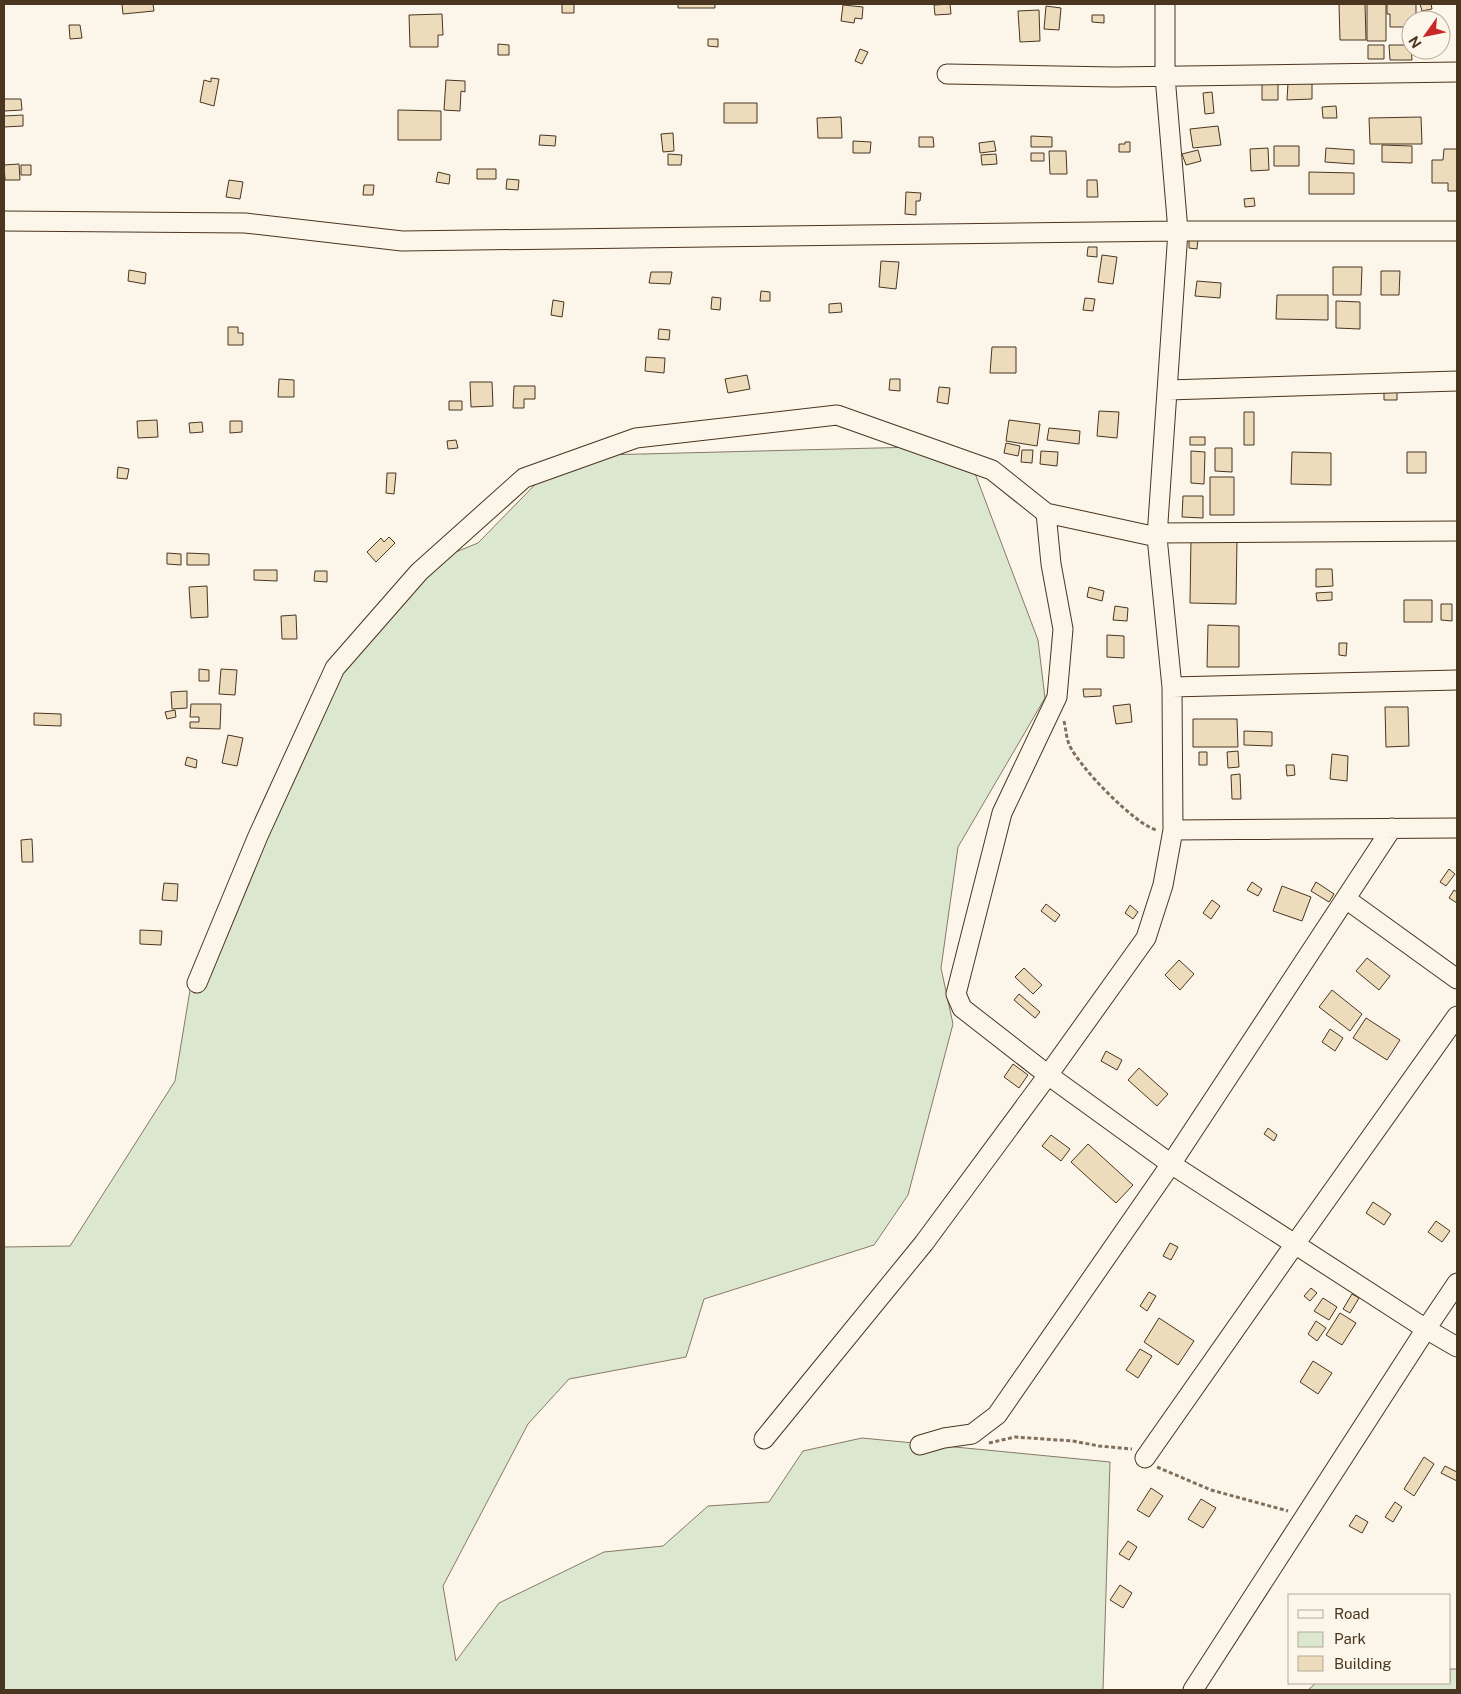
<svg xmlns="http://www.w3.org/2000/svg" width="1461" height="1694" viewBox="0 0 1461 1694" font-family="'Public Sans',sans-serif">
	<style>
		.green { fill: #dce7d0; stroke: #887966 }
		.building { fill: #ecdcbc; stroke: #4a3520 }
		.lines { fill: none; stroke-linecap: round; stroke-linejoin: round }
		.minor-casing { stroke: #4a3520; stroke-width: 21 }
		.path { stroke: #7f6f5c; stroke-width: 3; stroke-dasharray: 4 2.5; stroke-linecap: butt }
		.minor { stroke: #fbf6e9; stroke-width: 19 }
	</style>
	<rect width="100%" height="100%" fill="#fbf6e9"/>
	<path class="green" d="M917,447l56,21 65,172 7,58 -87,149 -17,121 12,56 -45,171 -34,50 -170,54 -18,58 -117,22 -41,45 -85,162 13,75 43,-58 105,-51 59,-6 45,-40 61,-4 34,-51 59,-13 248,24 -7,228h-1099v-443l66,-1 105,-165 15,-91 123,-293 123,-137 42,-17 85,-87z
		M1450,1669h7v21h-149l8,-7h134z"/>
	<path class="building" d="M122,4h31l1,7 -31,3z
		M562,4h12v9h-12z
		M678,4h37v4h-37z
		M950,4l1,10 -16,1 -1,-10z
		M1339,4h26l1,36h-26z
		M1367,4h19v37h-19z
		M1387,4h29v16h-5v7h-21v-13h-3z
		M1420,4h11l1,5 -10,2z
		M843,5l20,2 -1,12 -7,-1 -1,5 -13,-2z
		M1046,6l15,2 -2,22 -15,-1z
		M1039,10l1,31 -20,1 -2,-31z
		M442,14l1,21h-5v12h-28l-1,-32z
		M1092,15h12v8l-12,-1z
		M69,25h11l2,13 -12,1z
		M708,39h10v8l-10,-1z
		M498,44l11,1v10h-11z
		M1368,45h16v14h-16z
		M1389,45h22l1,15h-22z
		M860,49l8,3 -6,12 -7,-3z
		M211,78l8,1 -5,27 -14,-4 4,-22 7,2z
		M446,80l19,1v11l-4,-1 -1,20 -16,-1z
		M1278,83v17h-16v-16z
		M1288,83h24v16l-25,1z
		M1212,92l2,21 -9,1 -2,-21z
		M4,99h17l1,11 -18,1z
		M724,103h33v20h-33z
		M1336,106l1,12h-14l-1,-11z
		M398,110l43,1v29h-43z
		M23,115v11l-19,1v-11z
		M841,117l1,21h-24l-1,-20z
		M1421,117l1,27h-52l-1,-26z
		M1218,126l3,19 -28,3 -3,-19z
		M673,133l1,18 -11,1 -2,-18z
		M540,135l16,1 -1,10 -16,-1z
		M1031,136l21,1v10h-21z
		M919,137h14l1,10h-15z
		M853,141l18,1 -1,11h-17z
		M994,141l2,10 -16,2 -1,-10z
		M1125,142h5v10h-11v-8h6z
		M1382,145l30,1v17l-30,-1z
		M1274,146h25v20h-25z
		M1268,148l1,22 -18,1 -1,-22z
		M1326,148l28,2v14l-29,-2z
		M1444,149h13v42h-9v-8h-16v-23h11z
		M1198,150l3,11 -15,4 -4,-11z
		M1049,151h17l1,23h-17z
		M1031,153h13v8h-13z
		M668,154l14,1 -1,10h-13z
		M996,154l1,10 -15,1 -1,-10z
		M19,164l1,16h-15l-1,-15z
		M21,165h10v10h-10z
		M477,169h19v10h-19z
		M438,172l12,3 -1,9 -13,-2z
		M1309,172l45,1v21h-45z
		M507,179l12,1 -1,10 -12,-1z
		M229,180l14,2 -3,17 -14,-2z
		M1087,180h10l1,17h-11z
		M364,185h10l-1,10h-10z
		M906,192l15,1 -1,8h-4v14l-11,-1z
		M1254,198l1,8 -10,1 -1,-8z
		M1189,238l9,1 -1,10 -8,-1z
		M1088,247h9v10l-10,-1z
		M1102,255l15,2 -4,27 -15,-2z
		M881,261l18,1 -3,27 -17,-2z
		M1333,267h29l-1,28h-28z
		M129,270l17,3 -1,11 -17,-3z
		M1381,271h19l-1,24h-18z
		M651,272h21l-2,12 -21,-1z
		M1197,281l24,2 -1,15 -25,-2z
		M761,291l9,1v9h-10z
		M1277,295h51v25l-52,-1z
		M712,297l9,1 -1,12 -9,-1z
		M1085,298l10,1 -2,12 -10,-1z
		M553,300l11,2 -2,15 -11,-2z
		M1336,301l24,1v27l-24,-1z
		M841,303l1,9 -13,1v-9z
		M228,327h10v6h5v12h-15z
		M659,329l11,1 -1,10 -11,-1z
		M992,347h24v26h-26z
		M646,357l19,1 -1,15 -19,-2z
		M747,375l3,14 -22,4 -3,-14z
		M279,379l15,1v17h-16z
		M890,379h10v12l-11,-1z
		M470,382h22l1,24 -22,1z
		M514,386h21v13h-11v9h-11z
		M939,387l11,1 -2,16 -11,-2z
		M1384,390h13v10h-13z
		M449,401h13v9h-13z
		M1099,411l20,1 -2,26 -20,-2z
		M1244,412h10v33h-10z
		M157,420l1,17 -20,1 -1,-17z
		M1009,420l31,4 -3,22 -31,-5z
		M230,421h12v11l-12,1z
		M202,422l1,10 -13,1 -1,-10z
		M1049,428l31,3 -1,13 -32,-4z
		M1190,437h15v8h-15z
		M456,440l2,8 -10,1 -1,-8z
		M1006,443l14,3 -2,10 -14,-3z
		M1215,448h17v24l-17,-1z
		M1022,450h11l-1,13 -11,-1z
		M1041,451l17,1 -1,14 -17,-2z
		M1191,451l14,1 -1,32 -13,-1z
		M1292,452l39,1v32l-40,-1z
		M1407,452h19v21h-19z
		M118,467l11,2 -2,10 -10,-1z
		M387,473h9l-2,21 -8,-1z
		M1210,477h24v38h-24z
		M1183,496h20v22l-21,-1z
		M389,537l6,6 -19,19 -9,-10 14,-14 3,4z
		M1191,538l46,1 -1,65 -46,-1z
		M167,553l14,1v11l-14,-1z
		M187,553l22,1v11h-22z
		M1316,569h16l1,17 -17,1z
		M254,570h23v11l-23,-1z
		M315,571h12v11l-13,-1z
		M207,586l1,31 -17,1 -2,-31z
		M1089,587l15,4 -2,10 -15,-4z
		M1332,592v8l-15,1 -1,-8z
		M1404,600h28v22h-28z
		M1441,604h11v17l-11,-1z
		M1115,606l13,2 -1,13 -14,-1z
		M296,615l1,24h-15l-1,-23z
		M1208,625l31,1v41h-32z
		M1107,635l17,1v22l-17,-1z
		M1339,643h8l-1,13 -7,-1z
		M199,669l10,1v11h-10z
		M221,669l16,1 -2,25 -16,-1z
		M1083,689h18v7l-17,1z
		M187,691v17l-15,1 -1,-17z
		M191,704h30l-1,25 -30,-1v-6h9v-5h-9z
		M1130,704l2,18 -16,2 -3,-18z
		M1385,707h23l1,39 -23,1z
		M175,710l1,7 -9,2 -2,-7z
		M34,713l27,1v12l-27,-1z
		M1193,719h44l1,28h-45z
		M1244,731l28,1v14l-28,-1z
		M228,735l15,3 -6,28 -15,-3z
		M1238,751l1,16 -11,1 -1,-16z
		M1199,752h8v13h-8z
		M1332,754l16,2 -1,25 -17,-2z
		M187,757l10,3 -1,8 -11,-3z
		M1286,765h8l1,10 -8,1z
		M1240,774l1,25h-9l-1,-24z
		M32,839l1,23h-11l-1,-22z
		M1449,869l6,5 -9,12 -6,-4z
		M1252,882l10,7 -4,7 -11,-6z
		M1316,882l18,12 -5,8 -18,-11z
		M164,883l14,1 -1,17 -15,-1z
		M1282,886l29,11 -9,24 -29,-10z
		M1454,890l3,2v11l-8,-5z
		M1212,900l8,6 -9,13 -8,-6z
		M1046,904l14,11 -5,7 -14,-11z
		M1130,905l8,7 -5,7 -8,-6z
		M140,930l22,1 -1,14 -21,-1z
		M1367,958l23,18 -11,14 -23,-19z
		M1179,960l15,14 -14,16 -15,-15z
		M1024,968l18,17 -9,9 -18,-17z
		M1332,990l30,24 -12,17 -31,-24z
		M1019,994l21,18 -5,6 -21,-18z
		M1366,1018l34,22 -13,20 -34,-22z
		M1330,1029l13,9 -8,13 -13,-9z
		M1106,1051l16,9 -5,10 -16,-9z
		M1013,1064l15,11 -9,13 -15,-11z
		M1139,1068l29,26 -11,12 -29,-26z
		M1268,1128l9,7 -3,6 -10,-7z
		M1051,1135l19,14 -9,12 -19,-15z
		M1088,1144l45,41 -17,18 -45,-41z
		M1373,1202l18,12 -7,11 -18,-12z
		M1436,1221l14,10 -8,11 -14,-10z
		M1170,1243l8,4 -7,13 -8,-4z
		M1311,1288l6,5 -7,8 -6,-5z
		M1149,1292l7,4 -9,15 -7,-5z
		M1352,1294l7,4 -9,15 -7,-4z
		M1323,1298l14,9 -8,13 -15,-9z
		M1340,1313l16,10 -14,22 -16,-10z
		M1159,1318l35,23 -16,24 -34,-23z
		M1316,1321l10,7 -9,13 -9,-7z
		M1140,1349l12,7 -14,22 -12,-8z
		M1313,1361l19,12 -14,21 -18,-12z
		M1424,1457l10,7 -20,32 -10,-7z
		M1445,1466l12,6v9l-16,-8z
		M1151,1488l12,8 -14,21 -12,-7z
		M1201,1499l15,9 -13,20 -15,-9z
		M1395,1502l7,5 -9,15 -8,-5z
		M1356,1515l12,7 -6,11 -13,-7z
		M1128,1541l9,6 -8,13 -10,-6z
		M1120,1585l12,8 -9,15 -13,-8z"/>
	<g class="lines">
		<g class="minor-casing">
			<path id="minor" d="M947,74l167,3 343,-5
				M4,221l241,2 157,18 776,-10h279
				M1168,390l289,-9
				M1046,513l5,51 12,65 -6,68 -55,116 -46,181 6,14 86,67 123,89 255,165 31,-46
				M1157,533l300,-2
				M1157,537l21,-306 -13,-155v-72
				M1172,687l285,-7
				M1173,830l284,-2
				M1346,899l111,80
				M197,983l61,-147 77,-168 84,-96 105,-94 112,-40 201,-23 155,55 54,43 111,24 15,150 1,143 -10,55 -17,53 -98,137 -124,168 -160,196
				M920,1445l24,-7 28,-4 25,-19 174,-251 221,-336
				M1145,1458l150,-214 162,-228
				M1193,1690l233,-361 31,18"/>
		</g>
		<path class="path" d="M1064,721c2,8 2,16 5,23 8,21 67,82 88,86
			M989,1443l26,-6 58,4 26,5 33,3
			M1157,1467l54,23 77,21"/>
		<use href="#minor" class="minor"/>
	</g>
	<rect width="1461" height="1694" fill="none" stroke="#4a3520" stroke-width="10"/>
	<rect x="1288" y="1594" width="162" height="90" fill="#fbf6e9" stroke="#b4a999"/>
	<rect x="1298" y="1610" width="25" height="8" fill="#fbf6e9" stroke="#b4a999"/>
	<text x="1334" y="1619" font-size="15" fill="#4a3520">Road</text>
	<rect x="1298" y="1632" width="25" height="15" fill="#dce7d0" stroke="#b4a999"/>
	<text x="1334" y="1644" font-size="15" fill="#4a3520">Park</text>
	<rect x="1298" y="1656" width="25" height="15" fill="#ecdcbc" stroke="#b4a999"/>
	<text x="1334" y="1669" font-size="15" fill="#4a3520">Building</text>
	<g transform="translate(1426 35) rotate(237)"><circle r="24" fill="#fbf6e9" stroke="#b4a999"/>
	<path d="M0-4L9 19L0 12L-9 19Z" fill="#c62828"/>
	<text y="-8" font-size="14" font-weight="bold" text-anchor="middle" fill="#4a3520">N</text>
	</g>
</svg>
